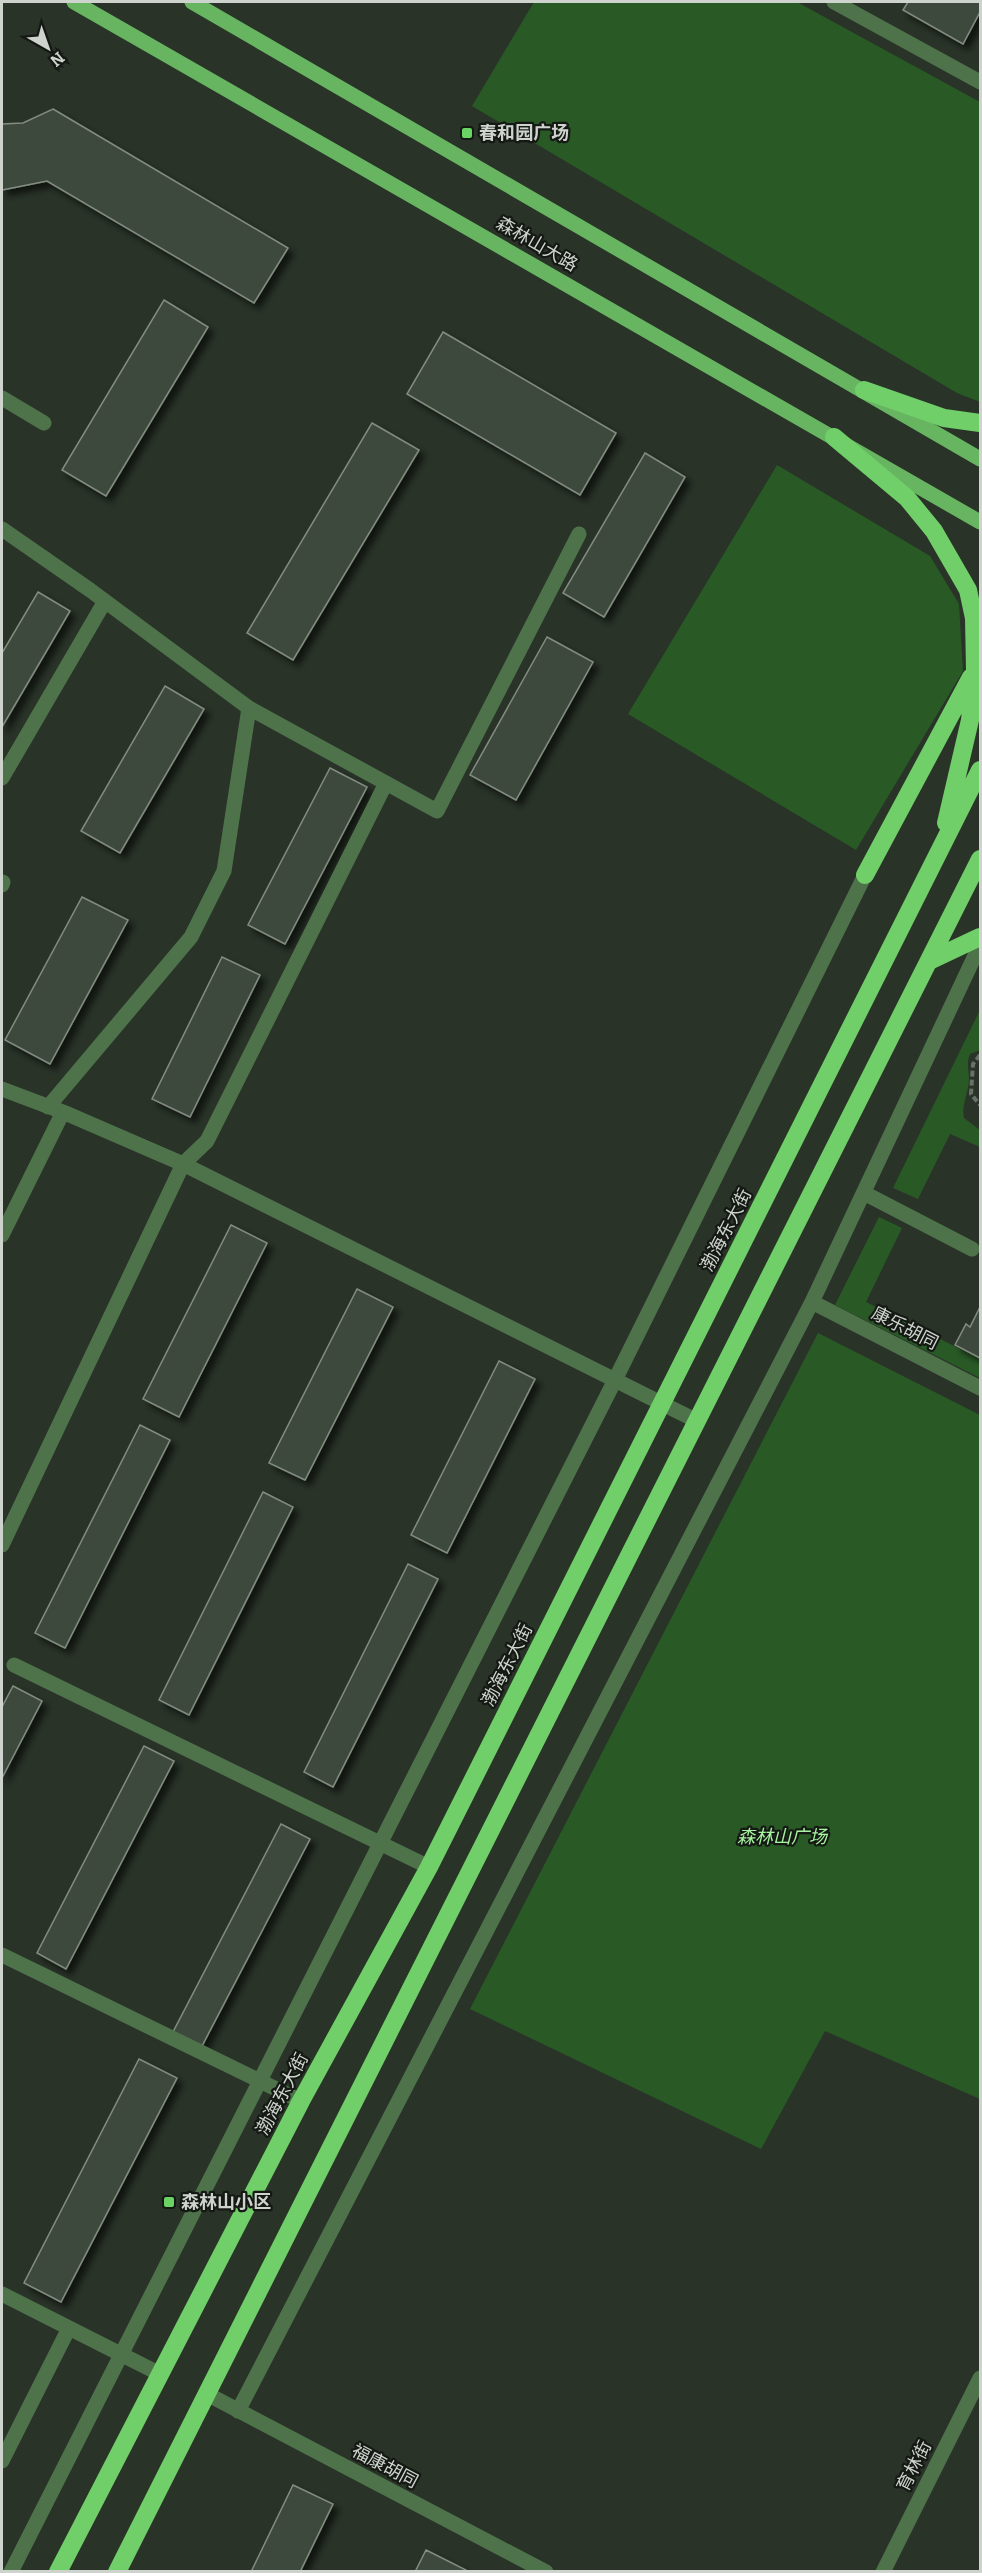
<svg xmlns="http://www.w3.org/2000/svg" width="982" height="2573" viewBox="0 0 982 2573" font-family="Bitter,'Noto Sans SC',serif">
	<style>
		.green { fill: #295a26 }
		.building { fill: #3e483d; stroke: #828d80; stroke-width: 1.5; filter: url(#shadow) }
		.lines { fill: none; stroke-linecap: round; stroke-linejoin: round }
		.path { stroke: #687067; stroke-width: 4; stroke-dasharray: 6 3; stroke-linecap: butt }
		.minor { stroke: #4e734b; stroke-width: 15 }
		.major { stroke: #67b561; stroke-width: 15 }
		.highway { stroke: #70cf69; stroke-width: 18 }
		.poi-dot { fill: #6ad363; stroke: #151914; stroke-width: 2 }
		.labels { text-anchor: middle; stroke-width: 4.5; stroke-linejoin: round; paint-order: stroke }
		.poi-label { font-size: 18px; font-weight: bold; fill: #ced4cd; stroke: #151914; text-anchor: start }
		.street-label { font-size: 18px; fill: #ced4cd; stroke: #151914 }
		.park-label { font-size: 18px; font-style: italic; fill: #a7f4a0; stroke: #151914 }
	</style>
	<defs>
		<filter id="shadow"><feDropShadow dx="5.5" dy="5.5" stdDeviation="3" flood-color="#0009"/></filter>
	</defs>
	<rect width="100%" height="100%" fill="#293328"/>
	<path class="green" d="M534,2h263l183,100v300l-23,-9 -485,-287z
		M777,465l153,91 29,48 4,67 -107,179 -228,-136z
		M980,1010v40l-10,4c-4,10 -1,15 -1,25 0,13 -8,26 -5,39l16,12v17l-30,-13 -32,65 -25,-11z
		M879,1217l23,11 -36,74 114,57v19l-145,-73z
		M818,1333l162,82v684l-155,-68 -64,118 -291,-140z"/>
	<path class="building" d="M908,2h72v10l-17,32 -60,-34z
		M53,109l235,139 -34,55 -207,-122 -45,9v-66l21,-1z
		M164,300l44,27 -102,169 -44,-26z
		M443,332l173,101 -36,62 -173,-101z
		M372,423l47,27 -126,210 -46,-27z
		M645,453l40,24 -81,140 -41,-24z
		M38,592l32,19 -68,116v-74z
		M547,637l46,25 -77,138 -46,-25z
		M165,686l39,23 -84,144 -39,-22z
		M330,768l37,19 -82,157 -37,-19z
		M82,897l46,23 -78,144 -45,-24z
		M222,957l38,18 -70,142 -38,-18z
		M231,1225l36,18 -88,174 -36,-18z
		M357,1289l36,18 -88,173 -36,-17z
		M980,1307v51l-25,-13 11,-21 4,3z
		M499,1361l36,18 -88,174 -36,-18z
		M140,1425l30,15 -105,208 -30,-15z
		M263,1492l30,15 -104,208 -30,-15z
		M408,1564l30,15 -105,208 -29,-15z
		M13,1686l29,15 -40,77v-71z
		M144,1746l30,15 -108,208 -29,-16z
		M281,1824l29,15 -108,207 -29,-14z
		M139,2059l38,19 -116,224 -37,-19z
		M293,2485l40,19 -33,68h-49z
		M426,2550l40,20 -1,2h-50z"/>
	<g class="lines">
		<path class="path" d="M980,1055l-7,9 -2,30 9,11"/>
		<path class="minor" d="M834,2l146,80
			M2,398l42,25
			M2,529l88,61 159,118 188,103 142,-277
			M2,778l103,-177
			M2,885l1,-3
			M2,1089l61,23 120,52 514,257
			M48,1107l143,-170 33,-66 25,-163
			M864,1193l108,56
			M2,1235l61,-123
			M812,1302l168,86
			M2,1545l181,-381 24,-23 179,-358
			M14,1665l415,202
			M2,1955l299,146
			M2,2294l158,80
			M207,2394l339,178
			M238,2411l574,-1109 168,-357
			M2,2461l67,-133
			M11,2572l604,-1192 250,-505
			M883,2572l97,-194"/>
		<path class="major" d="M74,2l906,520
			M192,2l788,457"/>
		<path class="highway" d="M864,390l80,28 36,5
			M834,437l73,61 27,33 34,59 6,28 1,52 -5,50 -24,103
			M865,875l106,-198
			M929,961l51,-24
			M58,2572l243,-471 128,-234 551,-1097
			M117,2572l863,-1713"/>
	</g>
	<g class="poi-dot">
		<rect x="461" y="127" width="12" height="12" rx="3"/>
		<rect x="163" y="2196" width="12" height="12" rx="3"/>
	</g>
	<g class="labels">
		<g class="poi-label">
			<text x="479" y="139">春和园广场</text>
			<text x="181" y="2208">森林山小区</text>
		</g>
		<g class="street-label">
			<text transform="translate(537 244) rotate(30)" y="6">森林山大路</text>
			<text transform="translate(726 1230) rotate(-63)" y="6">渤海东大街</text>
			<text transform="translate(905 1328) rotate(27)" y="6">康乐胡同</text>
			<text transform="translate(507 1665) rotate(-63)" y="6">渤海东大街</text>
			<text transform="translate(282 2094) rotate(-62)" y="6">渤海东大街</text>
			<text transform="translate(385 2466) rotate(28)" y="6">福康胡同</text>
			<text transform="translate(914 2466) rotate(-63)" y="6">育林街</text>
		</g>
		<g class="park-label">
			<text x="782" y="1843">森林山广场</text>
		</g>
	</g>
	<rect width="982" height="2573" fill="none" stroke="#ced4cd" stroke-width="6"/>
	<g transform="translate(48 48) rotate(140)" stroke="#151914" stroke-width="4.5" paint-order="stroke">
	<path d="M0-4.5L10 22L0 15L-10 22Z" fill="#ced4cd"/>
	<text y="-9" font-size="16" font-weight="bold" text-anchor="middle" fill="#ced4cd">N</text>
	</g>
</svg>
